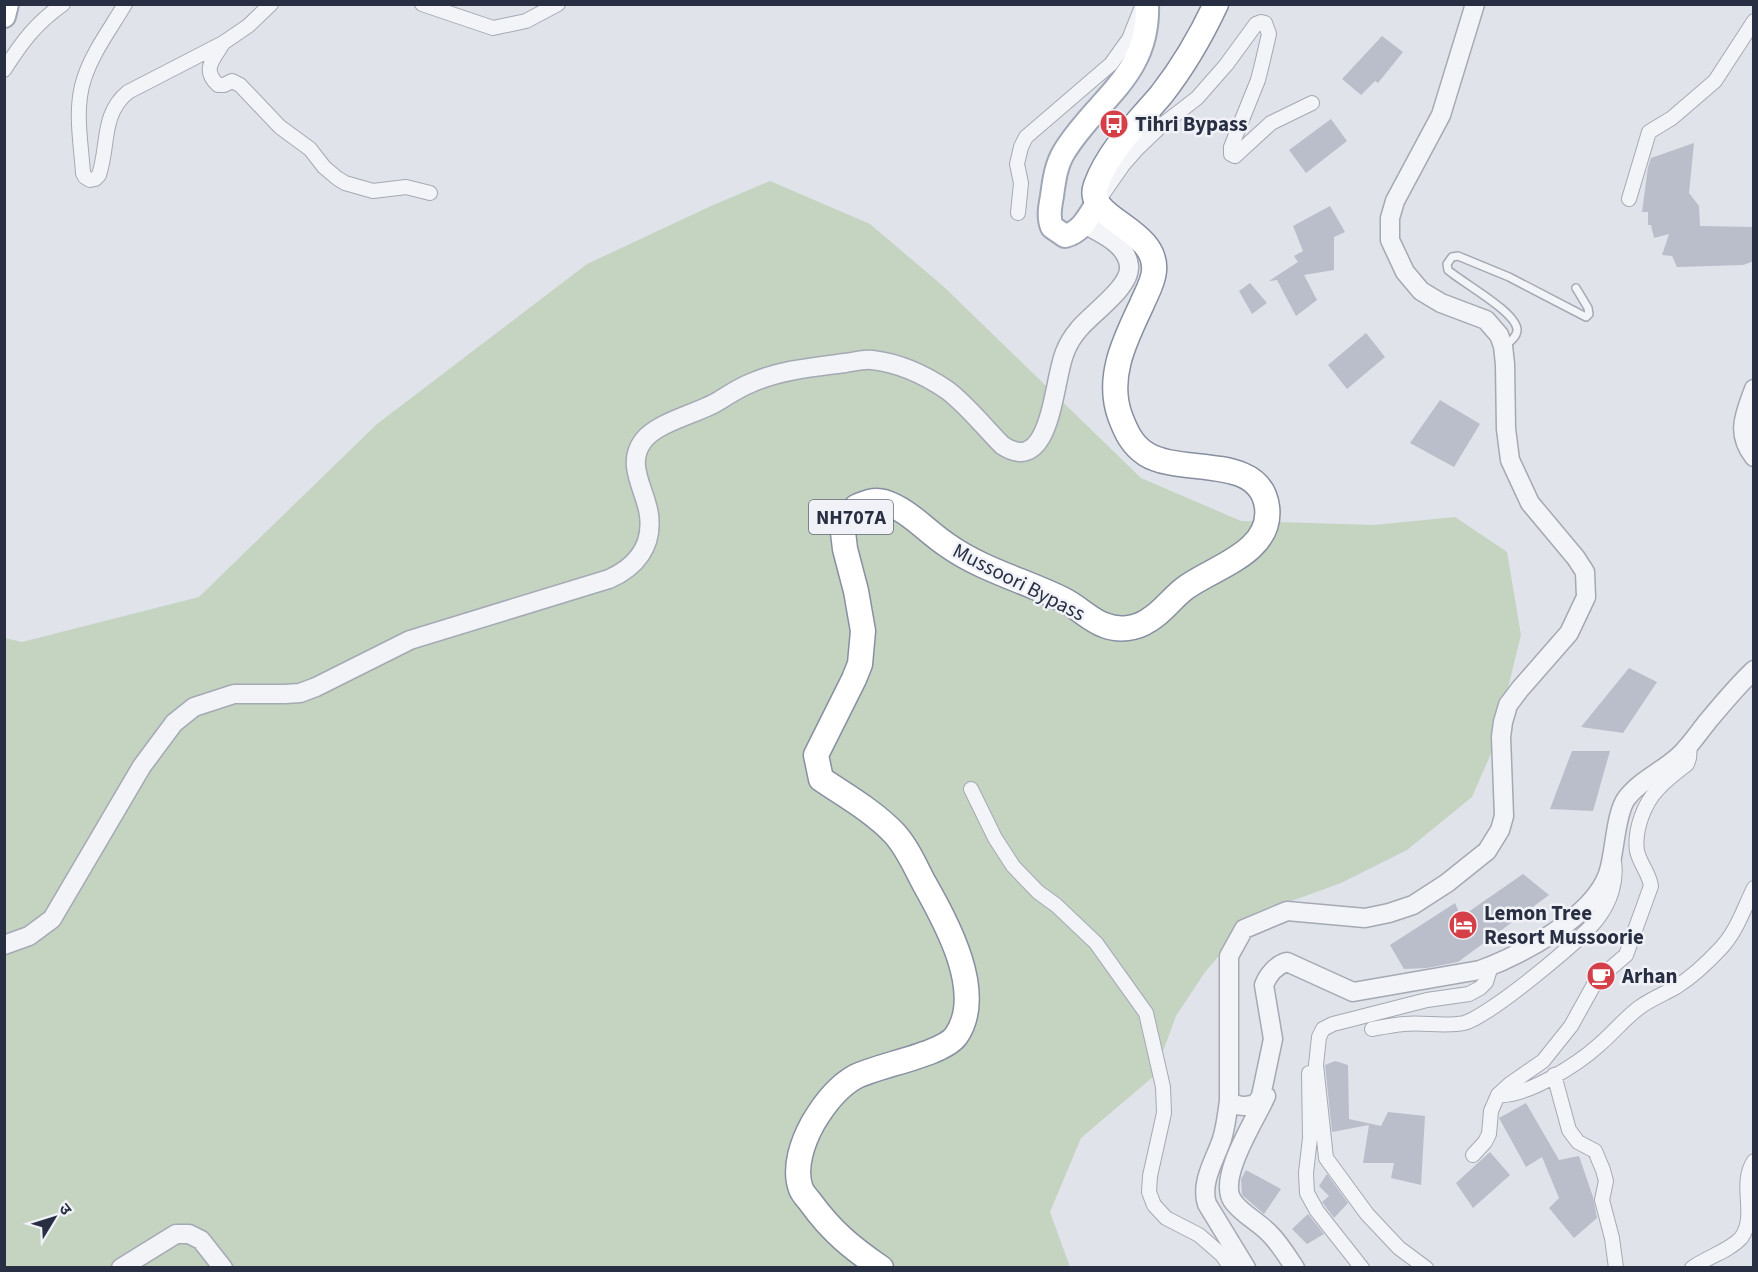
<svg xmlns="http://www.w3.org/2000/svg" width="1758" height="1272" viewBox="0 0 1758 1272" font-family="'Source Sans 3','Noto Sans Devanagari',sans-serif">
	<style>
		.green { fill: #c4d4c1 }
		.building { fill: #babeca }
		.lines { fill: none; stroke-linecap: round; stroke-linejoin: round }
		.service-casing { stroke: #a5a9b4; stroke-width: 10 }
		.minor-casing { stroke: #a5a9b4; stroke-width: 16 }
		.tertiary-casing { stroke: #a5a9b4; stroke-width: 21 }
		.primary-casing { stroke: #9fa6b6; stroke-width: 26 }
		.trunk-casing { stroke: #878fa1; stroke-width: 27 }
		.service { stroke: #f3f4f8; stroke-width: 7 }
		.minor { stroke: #f3f4f8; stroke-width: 14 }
		.tertiary { stroke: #f3f4f8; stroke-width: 18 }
		.primary { stroke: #fff; stroke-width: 22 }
		.trunk { stroke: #fff; stroke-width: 24 }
		.labels { text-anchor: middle; stroke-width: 5; stroke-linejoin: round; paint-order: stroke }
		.shield { fill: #f0f2f7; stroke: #646a78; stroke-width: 1.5 }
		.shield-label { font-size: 20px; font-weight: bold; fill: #282f42 }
		.poi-label { font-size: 21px; font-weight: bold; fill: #282f42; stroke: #f0f2f7; text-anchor: start }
		.street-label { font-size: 21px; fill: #282f42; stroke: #f0f2f7 }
	</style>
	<rect width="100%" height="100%" fill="#e0e3ea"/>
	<path class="green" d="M770,181l100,43 73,62 198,192 100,43 133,4 81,-8 52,35 14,83 -28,114 -21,48 -65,53 -66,33 -55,20 -44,26 -37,43 -29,44 -22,60 -73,62 -31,74 20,55 -1065,1v-630l17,4 177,-45 178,-173 210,-160 124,-58z"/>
	<path class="building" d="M1382,36l21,16 -25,31 -3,-2 -14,14 -19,-16z
		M1331,119l16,22 -41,32 -17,-23z
		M1694,143l-5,50 10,13 1,20 54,1v34l-11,4 -66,2 -5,-11 -10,-1 7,-21 -15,4 -3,-13h-3v-13h-6l6,-45 3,-9z
		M1330,206l15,26 -11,5v33l-30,5 13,25 -21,16 -19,-36 -8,1 29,-19 -4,-6 9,-5 -10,-25z
		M1250,283l17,20 -15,11 -13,-23z
		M1366,333l19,24 -38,32 -19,-24z
		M1440,400l40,24 -26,43 -44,-24z
		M1629,668l28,14 -34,51 -42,-6z
		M1572,751h38l-17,60 -43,-2z
		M1523,874l26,21 -91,67 -31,6 -23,1 -14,-24 65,-42 6,14z
		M1335,1061l13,4 1,54 32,7 7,-14 37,4 -4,69 -30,-7 3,-15h-31l6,-38 -37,7 -7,-67z
		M1526,1103l33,57 20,-4 14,41 4,21 -23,20 -25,-30 10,-10 -17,-41 -16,10 -27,-49z
		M1490,1152l20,23 -37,33 -17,-25z
		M1246,1170l35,19 -17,25 -22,-19 -1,-16z
		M1327,1174l21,29 -14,15 -12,-16 7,-6 -10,-10z
		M1308,1214l16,20 -17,10 -15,-15z"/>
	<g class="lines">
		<g class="service-casing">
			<path id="service" d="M1505,345c5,-3 11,-7 12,-14 2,-18 -56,-49 -69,-61l-1,-6 5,-7 6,-1 51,21 77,40 3,-3 -1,-6 -12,-20"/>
		</g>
		<g class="minor-casing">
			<path id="minor" d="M125,4c-14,24 -33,49 -41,75 -10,30 -3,63 -1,94l2,4 5,3 5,-1 4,-4c10,-30 2,-61 29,-83l95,-49 25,-17 23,-22
				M422,4l71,24 33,-7 32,-17
				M223,43c-9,16 -22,26 -5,42h6l8,-4 8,4 40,42 30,22 14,18 13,11 8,5 28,8 33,-4 24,6
				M4,70c18,-28 31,-46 59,-66
				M1100,198l23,-33 14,-16 25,-24 35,-27 29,-33 30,-41 5,-2 4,1 4,11 -7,30 -4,16 -27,67v7l4,2 36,-33 41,-20
				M1629,199l20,-67 23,-14 43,-37 39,-60
				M1018,213l3,-30 -4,-19 4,-17 5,-10 85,-73 18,-25 12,-30
				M971,789l24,49 18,28 25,26 18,13 40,38 50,70 17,74 1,26 -14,63 -1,16 5,13 12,13 33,17 23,20 9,13
				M1372,1029c11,-2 21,-4 32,-5 20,-2 40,3 60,-1 24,-6 118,-83 134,-105 12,-16 19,-36 16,-56
				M1309,1073l1,65 -4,35 1,20 10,18 45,57
				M1554,1075l15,55 9,12 17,9 8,19 3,11 -4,19 10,38 4,30
				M1498,1095c29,2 80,-31 101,-50 14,-12 26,-27 41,-38 11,-8 24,-13 36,-20 16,-10 32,-25 45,-39 16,-17 23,-40 33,-60
				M1473,1155l12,-13 4,-8 2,-23 7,-16 12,-11 33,-23 28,-35 25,-45 30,-26 25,-69c-2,-13 -11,-22 -14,-35 -3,-20 7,-48 21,-62 8,-9 19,-17 29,-25l2,-6 1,-14
				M1426,1268l-27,-20 -32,-34 -41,-56 -10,-93 3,-28 4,-8 10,-5 94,-24 42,-6 11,-6 6,-6 5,-16
				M1692,1268c15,-11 37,-17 49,-30 17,-23 -3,-53 13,-77"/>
		</g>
		<g class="tertiary-casing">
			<path id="tertiary" d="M1475,4l-34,111 -46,86 -5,17v22l15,32 16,19 20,12 45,17 13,15 4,11 2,18 1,65 4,31 20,43 46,55 9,14 1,25 -17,36 -49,56 -12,16 -5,17 -2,15 3,79 -4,14 -13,21 -40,32 -34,22 -24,8 -24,5 -78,-7 -43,18 -15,27v145c9,6 16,6 27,3l5,-8 12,-57 -9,-54c4,-10 12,-20 23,-23l66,30 127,-22c41,-15 113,-53 128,-96 7,-20 7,-59 18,-75 14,-19 37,-28 53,-43 11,-10 20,-24 29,-35 15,-18 29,-35 46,-51
				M1754,389c-9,25 -19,44 0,68
				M4,945l25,-9 23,-17 90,-153 32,-43 20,-16 40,-13h51l15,-1 16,-6 94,-47 199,-61c27,-12 44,-33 40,-64 -3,-25 -24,-50 -6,-74 13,-18 52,-27 72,-38 12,-7 23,-15 36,-20 29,-13 63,-16 94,-20 8,-1 18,-4 27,-3 27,3 53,15 75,30 19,14 38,38 55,55 50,34 51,-66 63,-93 3,-8 8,-16 14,-23 13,-16 52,-42 50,-63 -2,-22 -29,-33 -45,-42
				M1266,1096c-10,23 -48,80 -34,104 8,13 27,22 38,34 10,10 17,22 25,34
				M1229,1101c-2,13 -3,25 -7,38 -7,21 -22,43 -15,65l39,64
				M121,1268l55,-34h13l12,6 22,28"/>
		</g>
		<g class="primary-casing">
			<path id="primary" d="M4,16l3,-12
				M1096,205c-8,13 -15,27 -31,31l-13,-9c-4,-10 -2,-20 0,-31 2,-15 4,-31 12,-44 32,-53 86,-76 83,-148"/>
		</g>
		<g class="trunk-casing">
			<path id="trunk" d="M881,1268c-29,-20 -49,-36 -70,-65 -3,-4 -8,-9 -10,-14 -8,-21 2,-48 12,-66 10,-17 24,-36 42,-46 23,-12 87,-22 101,-41 30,-43 -10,-114 -32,-153 -9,-17 -17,-36 -30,-50 -21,-22 -48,-37 -73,-54l-5,-24 38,-76 6,-15 3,-33 -7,-40 -11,-42 -2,-17 13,-25c9,-4 18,-8 28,-5 25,8 42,29 63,43 35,25 79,36 117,55 14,7 26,20 40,25 15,6 32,4 45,-5 14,-8 23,-22 35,-31 27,-21 89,-36 83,-82 -7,-54 -86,-31 -121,-53 -14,-9 -20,-22 -26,-38 -14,-39 5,-76 22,-112 4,-10 11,-21 12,-33 4,-43 -71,-52 -58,-86 13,-35 41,-62 65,-90 22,-28 40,-59 55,-91"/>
		</g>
		<use href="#service" class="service"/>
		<use href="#minor" class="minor"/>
		<use href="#tertiary" class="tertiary"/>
		<use href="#primary" class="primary"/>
		<use href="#trunk" class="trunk"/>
	</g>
	<defs>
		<g id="bus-disc" transform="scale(1.5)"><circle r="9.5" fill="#d53f48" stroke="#f0f2f7"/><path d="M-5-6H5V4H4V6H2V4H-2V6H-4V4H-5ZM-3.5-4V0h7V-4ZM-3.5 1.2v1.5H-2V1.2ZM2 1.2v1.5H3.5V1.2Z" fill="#fff"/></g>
		<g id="hotel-disc" transform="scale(1.5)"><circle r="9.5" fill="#d53f48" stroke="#f0f2f7"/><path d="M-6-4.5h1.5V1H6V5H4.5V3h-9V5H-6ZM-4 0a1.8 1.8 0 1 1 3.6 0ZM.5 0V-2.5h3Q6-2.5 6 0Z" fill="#fff"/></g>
		<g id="cafe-disc" transform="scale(1.5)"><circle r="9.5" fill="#d53f48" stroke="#f0f2f7"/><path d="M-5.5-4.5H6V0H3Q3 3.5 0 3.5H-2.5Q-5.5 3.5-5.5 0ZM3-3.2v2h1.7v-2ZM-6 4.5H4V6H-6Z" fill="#fff"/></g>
	</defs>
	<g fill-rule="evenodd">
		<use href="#bus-disc" x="1114" y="124"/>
		<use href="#hotel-disc" x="1463" y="925"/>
		<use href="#cafe-disc" x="1601" y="976"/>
	</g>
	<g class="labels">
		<rect class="shield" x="809" y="500" width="84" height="34" rx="4.5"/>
		<g class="shield-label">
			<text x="851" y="524">NH707A</text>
		</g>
		<g class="poi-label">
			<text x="1135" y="131">Tihri Bypass</text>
			<text x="1484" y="920">Lemon Tree<tspan x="1484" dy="24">Resort Mussoorie</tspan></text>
			<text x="1622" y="983">Arhan</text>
		</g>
		<g class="street-label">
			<text transform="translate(1019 582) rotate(27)" y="7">Mussoori Bypass</text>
		</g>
	</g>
	<rect width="1758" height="1272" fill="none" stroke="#282f42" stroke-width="12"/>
	<g transform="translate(54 1218) rotate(52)" stroke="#f0f2f7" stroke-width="4.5" paint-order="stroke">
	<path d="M0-4.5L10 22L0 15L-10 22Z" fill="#282f42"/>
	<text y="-9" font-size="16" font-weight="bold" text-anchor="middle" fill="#282f42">उ</text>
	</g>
</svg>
